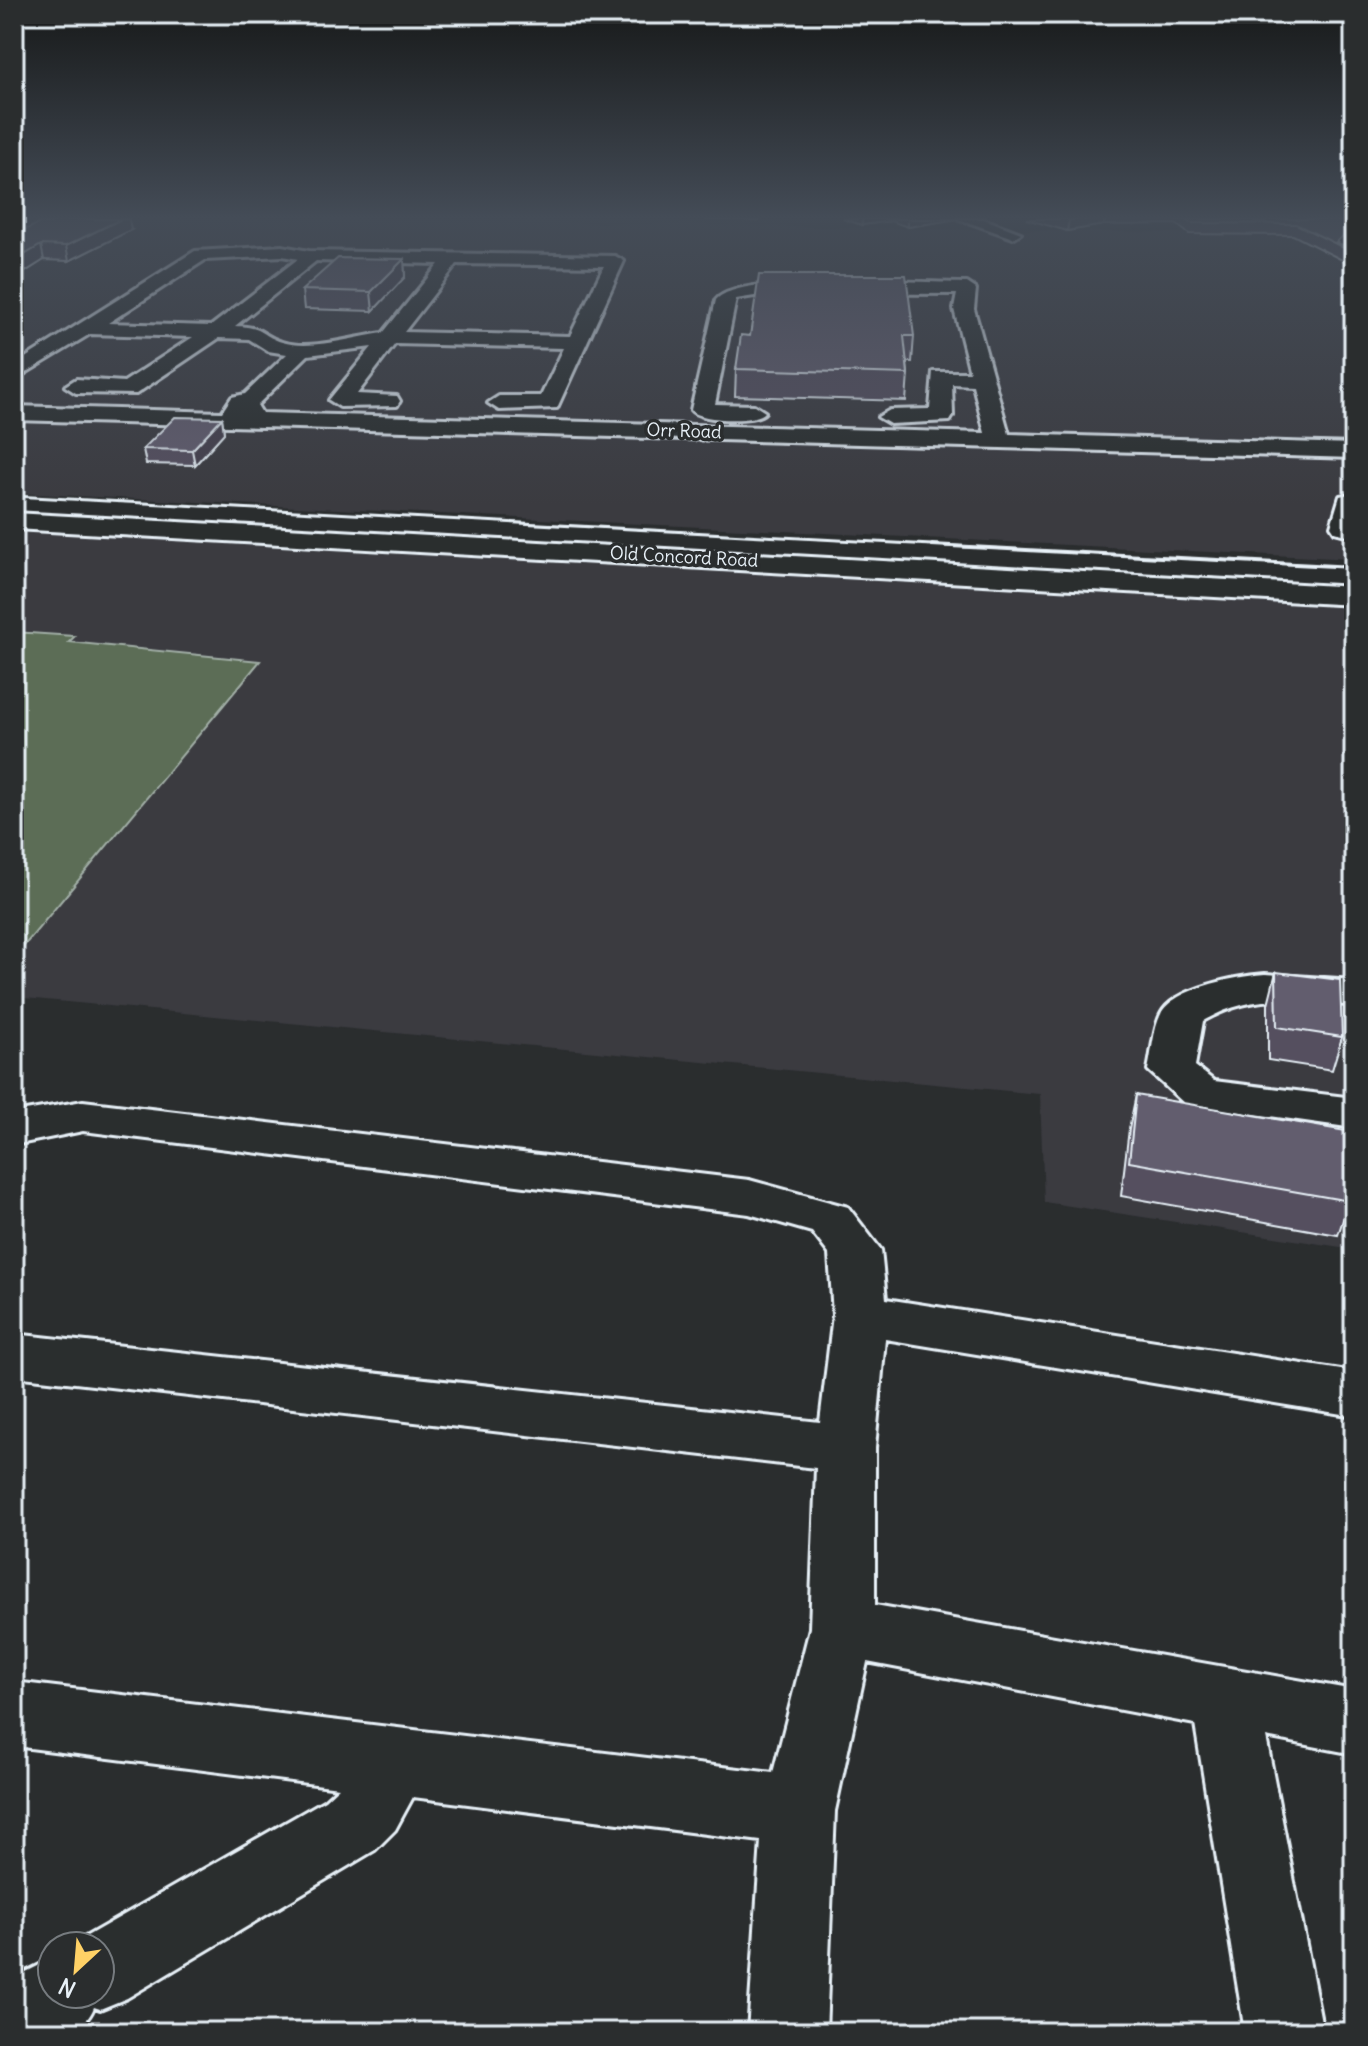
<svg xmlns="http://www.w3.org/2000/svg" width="1368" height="2046" viewBox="0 0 1368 2046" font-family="Delius,sans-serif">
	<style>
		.built { fill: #3b3b41 }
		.green { fill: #5c6d56; stroke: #a2afa7; stroke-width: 2 }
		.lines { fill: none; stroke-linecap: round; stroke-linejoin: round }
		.minor-casing { stroke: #e8f1f8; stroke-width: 6 }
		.minor { fill: #2a2d2e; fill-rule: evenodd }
		.rail-far1 { stroke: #e8f1f8; stroke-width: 3 }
		.rail { stroke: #e8f1f8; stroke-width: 4 }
		.wall { fill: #54505f; stroke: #e8f1f8; stroke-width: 2 }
		.shaded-wall { fill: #45414d; stroke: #e8f1f8; stroke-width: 2 }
		.building { fill: #625d6e; stroke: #e8f1f8; stroke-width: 2 }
		.labels { text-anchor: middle; stroke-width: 7; stroke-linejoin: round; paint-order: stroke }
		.far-street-label { font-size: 18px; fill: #e8f1f8; stroke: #2a2d2e }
	</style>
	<rect width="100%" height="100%" fill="#2a2d2e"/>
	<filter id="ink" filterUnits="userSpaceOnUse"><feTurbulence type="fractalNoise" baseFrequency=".0125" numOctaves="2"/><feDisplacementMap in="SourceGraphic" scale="16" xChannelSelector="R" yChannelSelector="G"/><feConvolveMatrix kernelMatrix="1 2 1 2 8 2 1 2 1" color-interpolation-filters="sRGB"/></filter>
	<g filter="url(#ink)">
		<path class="built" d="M14,219h351l989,17v207l-1340,-40z
			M14,420l1340,40v99l-1340,-66z
			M14,532l1340,76v641l-310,-47 -4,-108 -1026,-97v-39l245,-296 -191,-20 5,-6 -59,-4z"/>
		<path class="green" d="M14,632l61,4 -6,6 191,19 -246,297z"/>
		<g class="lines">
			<g class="minor-casing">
				<path id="minor" d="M959,219h25l37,14 -8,5z
					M282,246l27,5 306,5 9,5 -67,147 -58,2 -11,-7 11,-7h42l23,-48 -169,-4 -38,50 40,2 3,5 -3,5 -57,1 -11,-7 43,-53 -64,8 -51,50 5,8 723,20 -12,-48 -21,-1 1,32 -3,5 -60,3 -12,-7 12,-7 40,-1 3,-37h37l-16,-63 3,-15 -184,-1 -37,6 -21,105 39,1 11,7c-8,11 -66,9 -74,-2l25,-110c22,-29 208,-17 251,-17l9,6 -2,20 35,125 345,10v14l-1340,-38v-14l208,6 10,-15 13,-3 42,-40 -19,-3 -19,-12 -30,-1 -83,56 -60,-1 -11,-7 11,-7 48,3 69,-45 -103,-3 -76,46v-15l181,-114zM282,256l16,3 -87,67 -103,-3 97,-63zM316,261l123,3 -56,69c-30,4 -72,18 -101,9 -22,-7 -17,-15 -47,-16zM457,264l147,2 -34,70 -166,-4z
					M1354,493v44l-19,-5 -4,-6 9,-30z
					M14,513l1340,74v18l-1340,-76z
					M1265,974l89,6v26c-57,-6 -99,-15 -151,15l-8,45 19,15 140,17v30l-169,-24 -37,-34c4,-17 5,-40 13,-56 12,-26 78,-38 104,-40z
					M83,1101l666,79 99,27 33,43 5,49 468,73v44l-469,-77 -10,109v157l479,85v64l-88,-17 57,295h-78l-50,-308 -328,-62 -32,149 -9,221h-78l13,-191 -348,-44 -18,33 -20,20 -248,148 -27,11 -6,-2c-13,33 -49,25 -80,25v-54l38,-19v35h48v-48l-27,-2 252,-144 14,-13 -325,-41v-64l759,91 37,-145 6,-160 -802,-92v-42l806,88 13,-107 -4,-61 -17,-22 -63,-18 -666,-83 -69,14v-32z"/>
			</g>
			<use href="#minor" class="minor"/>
			<path class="rail-far1" d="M14,496l956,51"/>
			<path class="rail" d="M932,545l422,22"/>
		</g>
		<path class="wall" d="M703,219h57l-1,2z
			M843,219h114l-49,8 -17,-6 -29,4z
			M1026,219h328v28l-11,-2 11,8v13l-61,-31 -104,-1 -13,-10 -72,1 -37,6z
			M46,224l85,6 -62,31 -25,-1 -30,19z
			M404,259l1,18 -32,34 -69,-2 -2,-19z
			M750,336h164l-2,26h-5l1,12 -2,27 -171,-5 1,-27z
			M222,418l2,15 -29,32 -49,-1 -3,-15z
			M1276,972l66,65 -10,33 -64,-10v-56z
			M1136,1095l213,106 -11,34 -217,-39 8,-67z"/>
		<path class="shaded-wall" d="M121,219h8l2,11 -62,31 -3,-15z
			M862,219h30l-1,2 -29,4z
			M908,219h49l-49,8z
			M1077,219h28l-1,6 -37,6 2,-11z
			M1346,233l-2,11 -3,3 -5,-5z
			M41,245l3,15 -30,19v-18z
			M404,259l1,18 -32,34 -2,-19z
			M222,418l2,15 -29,32 -3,-15z"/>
		<path class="building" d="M58,219h63l-55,27 -25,-1 -27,16v-26l30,-14 2,3z
			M1185,219h169v16l-8,-2 -10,9 18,8v3l-58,-29 -105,-1z
			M338,258l66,1 -33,33 -69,-2z
			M759,275h147l8,61h-10l4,38 -172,-5 5,-34 9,1z
			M175,417l47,1 -30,32 -49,-1z
			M1276,972l64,8 2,57 -65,-10z
			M1136,1095l210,36 3,70 -220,-39z"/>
	</g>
	<linearGradient id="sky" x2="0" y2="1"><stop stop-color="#171919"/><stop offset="0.43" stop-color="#444c57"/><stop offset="1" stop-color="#444c57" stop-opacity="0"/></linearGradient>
	<rect width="1368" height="505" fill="url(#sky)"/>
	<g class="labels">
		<g class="far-street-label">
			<text transform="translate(684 431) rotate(2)" y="6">Orr Road</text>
			<text transform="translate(684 557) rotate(3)" y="6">Old Concord Road</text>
		</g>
	</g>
	<rect width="1368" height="2046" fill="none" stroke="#2a2d2e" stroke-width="48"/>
	<rect x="24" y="24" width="1320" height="1998" fill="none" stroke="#e8f1f8" stroke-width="3" filter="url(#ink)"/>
	<g transform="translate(76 1970) rotate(206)"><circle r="38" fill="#2a2d2e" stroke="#767b7f" stroke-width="2"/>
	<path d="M0-6L14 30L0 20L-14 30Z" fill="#ffd166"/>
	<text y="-12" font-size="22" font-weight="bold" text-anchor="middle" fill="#e8f1f8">N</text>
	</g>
</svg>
